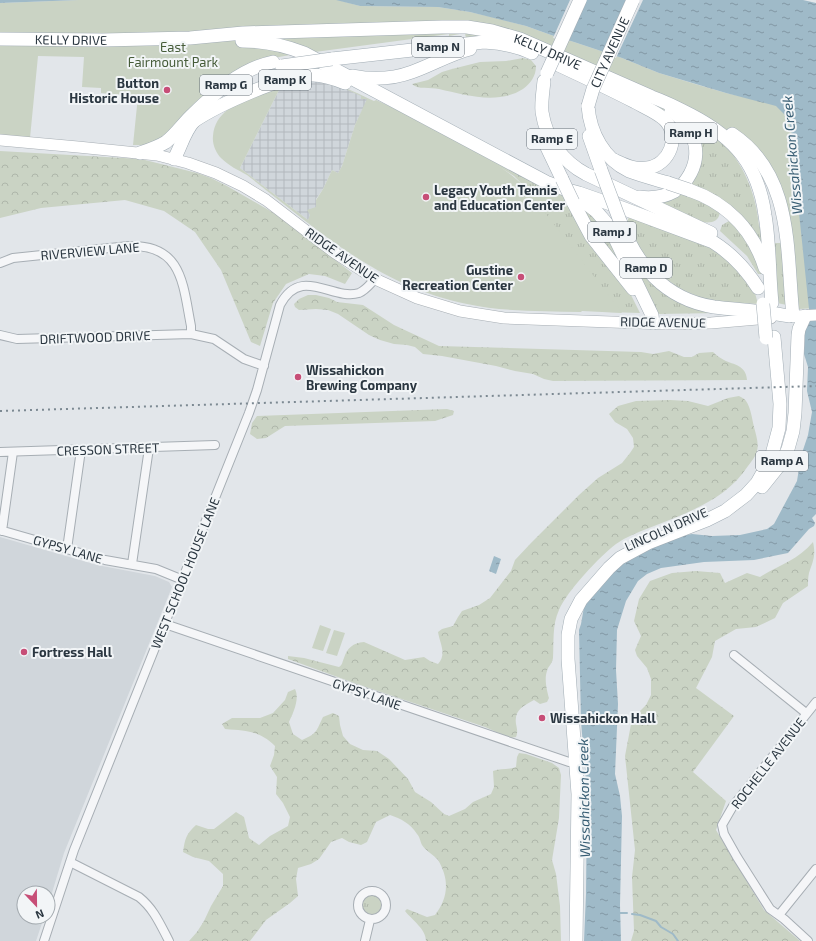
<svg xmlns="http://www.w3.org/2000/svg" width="816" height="941" viewBox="0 0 816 941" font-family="'Exo 2',sans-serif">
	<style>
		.built { fill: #d0d6db }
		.industrial { fill: url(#industrial-grid) }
		.grass { fill: url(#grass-tufts) }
		.forest { fill: url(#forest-crowns) }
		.green { fill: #cad3c4; fill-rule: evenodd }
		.water { fill: url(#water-ripples) }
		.pier { fill: #e2e6ea }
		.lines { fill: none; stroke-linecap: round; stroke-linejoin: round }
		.stream { stroke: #9fbac8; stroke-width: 2 }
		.minor-casing { stroke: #a7aeb4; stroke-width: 10 }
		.secondary-casing { stroke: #a7aeb4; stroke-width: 12 }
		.primary-casing { stroke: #a2adb5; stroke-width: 14 }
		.minor { stroke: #f5f6f8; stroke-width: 8 }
		.secondary { stroke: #fff; stroke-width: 11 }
		.primary { stroke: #fff; stroke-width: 13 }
		.rail { stroke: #7c8992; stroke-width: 2; stroke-dasharray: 2 4; stroke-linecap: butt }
		.primary-bridge-casing { stroke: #a2adb5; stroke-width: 14; stroke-linecap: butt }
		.primary-bridge { stroke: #fff; stroke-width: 13 }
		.poi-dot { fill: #c74e77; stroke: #f2f5f7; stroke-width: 1.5 }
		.labels { text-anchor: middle; stroke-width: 4; stroke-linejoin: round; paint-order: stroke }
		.shield { fill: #f2f5f7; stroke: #677078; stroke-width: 1 }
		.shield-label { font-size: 12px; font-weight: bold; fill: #2b3741 }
		.street-label { font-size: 13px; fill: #2b3741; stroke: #f2f5f7 }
		.park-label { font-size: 13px; fill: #465c39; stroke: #f2f5f7 }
		.poi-label { font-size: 13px; font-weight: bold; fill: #2b3741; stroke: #f2f5f7; text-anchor: start }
		.water-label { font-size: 14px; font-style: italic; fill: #375d73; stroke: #f2f5f7 }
	</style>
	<defs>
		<pattern id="industrial-grid" width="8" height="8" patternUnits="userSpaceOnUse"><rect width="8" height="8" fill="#d0d6db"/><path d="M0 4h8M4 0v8" fill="none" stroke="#b3b8bd"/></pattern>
		<pattern id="grass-tufts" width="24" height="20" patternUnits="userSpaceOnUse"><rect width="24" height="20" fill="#cad3c4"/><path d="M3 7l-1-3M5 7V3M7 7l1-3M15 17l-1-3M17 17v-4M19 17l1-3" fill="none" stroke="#aeb6aa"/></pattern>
		<pattern id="forest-crowns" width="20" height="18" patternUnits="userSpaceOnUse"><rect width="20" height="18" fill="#cad3c4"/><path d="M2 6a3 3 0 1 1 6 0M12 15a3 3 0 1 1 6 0" fill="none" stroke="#aeb6aa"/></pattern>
		<pattern id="water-ripples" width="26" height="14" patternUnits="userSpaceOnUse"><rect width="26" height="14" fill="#9fbac8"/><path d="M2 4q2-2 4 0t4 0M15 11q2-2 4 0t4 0" fill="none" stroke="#8298a4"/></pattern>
	</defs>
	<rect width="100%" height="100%" fill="#e2e6ea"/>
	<path class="built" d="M0,537l97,28 58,11 14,6 3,5 -108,266 -16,53v-13h-24v24h20l-8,24h-36z"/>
	<path class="industrial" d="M325,80l42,18v3l-12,24 -13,41 -4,7 -6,-3 -9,19 -7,10v8l-8,13 -68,-52 41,-82 11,-4z"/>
	<path class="grass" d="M687,119c10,6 22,12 31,19 25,23 38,55 41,88l2,3v12l-18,-22 -49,-23 26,16c-3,24 -45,0 -56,-5l-3,-7 31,-21z
		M487,158l51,27 43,19 27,29 22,60 10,20 -33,-1 -80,-123 -13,-13 -24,-15z
		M629,217l78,27 26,18 22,31 3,11 -49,-3 -29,-12 -23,-17 -9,-11 -15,-23 -6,-16z
		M729,221l12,9 17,30 4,14h-4l-11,-18 -27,-25 2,-6z
		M773,243h9l5,62 -10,-2z
		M645,277h1l73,36 -61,1 -17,-35z
		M371,894h4l6,4c2,4 3,8 1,12 -11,22 -34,-10 -11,-16z"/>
	<path class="forest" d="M523,58l8,2 5,6c0,10 -5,17 -13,23 -25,16 -58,6 -84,0 -8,-2 -22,1 -27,-5l16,-4 14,-8 10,-3 28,-7 26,-1z
		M0,151l141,8 56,14 14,5 16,8 52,30 73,57 -7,11 -20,-8 -16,-2 -23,10 -13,19 -13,43 -9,-4 -30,-72 -26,-38 -31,-21 -39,-11 -84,8 -41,10z
		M308,295h8l13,3 8,4 26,3 31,20 45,21 202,6 12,2 16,-3 15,6h8l7,-4 14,-1c3,3 7,6 11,8 10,5 22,5 23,20l-194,1 -9,-2 -11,-5 -18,-3 -19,-5 -54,-10 -19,-2 -8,-7 -8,-2 -13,-1 -14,-4 -11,-5 -31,-21 -10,-4 -12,-1 -17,1 -4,-3 -1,-3 5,-5z
		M739,396c2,1 6,3 7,5 5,7 6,18 8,26 2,8 5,16 3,24 -1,5 -6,11 -9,15 -23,35 -62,47 -99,62 -11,4 -23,9 -33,16 -16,12 -49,47 -57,66 -7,15 -5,32 -6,48 -1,7 -5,8 -6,13 -3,8 0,20 2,27l-2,4 -7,2 -6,-4c-11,6 -20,10 -18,24 1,5 2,8 0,13l-6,1 -25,-11 -131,-44 -66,-24v-3l16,2 35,9c4,-3 3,-5 5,-9 3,-10 9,-15 20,-16l41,18 19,-3 6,4 8,3c9,-10 2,-20 0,-32l4,-3 11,-3 5,-9 4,-6 17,-6 11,-7 21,-27 4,-11 16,-17 48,-48 19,-17 24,-15 8,-10 4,-6 -1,-9 -6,-9 -12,-7 -6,-8 9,-8 18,-5 34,-1 18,1 20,5 20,-8z
		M447,409l7,2 -1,4 -18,6 -150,5 -19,12 -9,1 -7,-5 2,-11 5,-7z
		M813,542c3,14 0,19 -4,31 -1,4 -1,9 -1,13l-25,17 -8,15 -19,9 -20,2 -21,12 -3,16 -16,31 38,28 -41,56 33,29 -10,29 48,80 36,31h-169l3,-10 -2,-54 3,-27 -10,-94 7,-37 14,-14 5,-10v-16l-4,-11 -10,-12 -2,-6 6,-14 -7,-15 5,-22 11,-18 22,-8 24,-2 24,2 5,10 22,-10 13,4c19,-12 38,-17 53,-35z
		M295,689c5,10 -2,24 -6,33l4,12 9,6c16,-7 14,-9 21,-23l10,-4 6,3 1,9 3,11 7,8 13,6 14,1 12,8 19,20 7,13 16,10 13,12 5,2 16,-7 8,-7 18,-8 3,-7 -1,-16c8,-3 15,-1 23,-4l1,-10 2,-4 7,1 26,9 7,5 2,7 -2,43 -7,42 4,14 4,32 1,35h-135c0,-12 -14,-21 -21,-30l2,-2 20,8 8,-2c13,-17 15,-35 3,-55 -4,-5 -12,-9 -16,-15 -2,-4 -2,-8 -5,-11 -7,-11 -16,-15 -27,-19l-14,7 -9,20 -6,3 -12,-3 -7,-4 -11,4 -12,17 -8,5 -13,4 -2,11 2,17 -8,7 -24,17 -16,21h-61l8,-9 7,-11 7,-15 12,-20v-12l-14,-13 -16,-4 -10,-5c2,-13 3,-18 13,-27l12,4h6l22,-17 8,5 5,21 10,7 11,-9 18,-10 2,-9 -7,-14 -7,-9 1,-17 -7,-11 4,-11 1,-9c-17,-16 -28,-15 -50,-17l-3,-5 10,-6h28l13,-5 12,-13 3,-8z"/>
	<path class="green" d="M79,0h259l22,6 78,1 32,5 26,6 30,8 25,9 23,7 48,16 37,15 36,11 31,9 90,21v194l-17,1 -32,-133 -68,-52 -22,-5 -149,-73 -62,-7 -1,-6 -16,3v-2l-134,18h-23l-2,3 -22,4 -98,74 -21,12h-16l5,-49 -37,-3v-5l-19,-1 2,-30 -46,-1 -8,82 -30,-2v-133z
		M307,79c24,0 45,12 67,22l2,-1 41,19 4,4c36,19 76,36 106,66l95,124 -40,-2 -1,1c-38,-1 -77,0 -114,-8 -89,-18 -151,-75 -220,-129 -9,-5 -18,-9 -26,-17 -5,-5 -9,-14 -8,-22 2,-26 28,-35 50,-43 14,-6 29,-13 44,-14zM310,79l15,1 36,16v3h6l-12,26 -13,41 -4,7 -6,-3 -9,19 -7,11v7l-9,3 3,5 -2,5 -68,-52 41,-82 17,-6z
		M320,625l11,4 -8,22 -11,-3z
		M334,630l11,3 -8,23 -11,-3z"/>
	<path class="water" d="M0,0h79l-79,3z
		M336,0h467l13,3v511l-4,4 3,5 -1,3 -5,3 -21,24 -34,7 -50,2 -43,6 -14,6 -9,7 -12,20 -9,29 -1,40 2,34 -3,70 5,22 2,20 -2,89 1,36h-37l2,-47 1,-99 -6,-74 -2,-91 2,-6 3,-17 3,-8 29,-31 22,-14 42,-18 12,-2 20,2 28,-1 27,-6 7,-5 23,-43 4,-25 7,-21 4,-23 -5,-21 1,-24 -4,-13 1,-25 4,-20 -11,-106 -2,-49 -6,-28 -5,-11 -9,-9 -50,-13 -67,-20 -37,-15 -48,-16 -23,-7 -25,-9 -56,-14 -32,-5 -78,-1z
		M494,556l7,3 -5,15 -7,-3z"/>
	<path class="pier" d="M570,0h17l-19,42 -15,-4z
		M626,0h17l-27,58 -14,-5z"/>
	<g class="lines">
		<path class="stream" d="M618,913h9
			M632,914l8,1 16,6 5,6 12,7 5,7"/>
		<g class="minor-casing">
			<path id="minor" d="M0,263l13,-5 116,-12c54,-2 54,40 62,80v8
				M0,335l17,4 174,-5 23,5 30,20 20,7
				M0,452l215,-7
				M0,530l105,30 51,9 27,11
				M2,531l11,-79
				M67,549l14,-99
				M132,564l17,-116
				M165,624l404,138
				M734,655l72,58
				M70,862l69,35c15,12 21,27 30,44
				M358 905a14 14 0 1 1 28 0a14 14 0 1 1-28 0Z
				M779,915l37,-46
				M44,941l30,-91 175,-437 8,-23 23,-85c21,-40 52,-4 79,-12 7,-3 11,-9 16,-14
				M365,941l5,-21
				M808,941l-24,-22 -14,-10 -33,-52 -13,-23 -2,-9 11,-19 83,-104"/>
		</g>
		<g class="secondary-casing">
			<path id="secondary" d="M0,140l78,7 79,8 31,8 28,10 27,13 23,14 69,53 40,26 42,19 43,13 44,7 162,6 45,-1 60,-5
				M797,316l19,-1"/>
		</g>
		<g class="primary-casing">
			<g id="primary">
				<path id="s1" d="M0,39l103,1 87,-2 53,-5 199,-6h25l25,4 28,8 132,58c14,5 26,11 39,18 44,23 67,50 74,100 5,30 4,59 7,88"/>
				<path d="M242,41c22,0 42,4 62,12l242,129 18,7 15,4 43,15 91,34c19,12 33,27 45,46"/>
				<path d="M332,59l152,-17c17,1 33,4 48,11"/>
				<path d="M552,62c28,13 56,26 83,40 9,5 21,10 29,17 17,17 6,46 -17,49 -12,2 -22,-3 -33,-8"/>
				<path d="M353,76c20,4 40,3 59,-4 20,-7 38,-18 58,-23"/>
				<path d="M544,81c-1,10 -3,21 -2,31 4,27 21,50 44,62l125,59"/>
				<path d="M588,106c2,27 16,53 41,65 13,5 26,8 39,12"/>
				<path d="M671,110c25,19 34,47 13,73"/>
				<path d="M194,121c24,-16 91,-47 119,-46 12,0 22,4 32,8"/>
				<path d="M732,134c62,41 54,117 61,182"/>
				<path d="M589,136l12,34"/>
				<path d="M542,137l20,42"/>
				<path d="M140,153c9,-3 18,-6 26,-11 9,-7 16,-17 24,-25 24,-23 49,-48 83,-55"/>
				<path d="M174,159c7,-12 10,-27 20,-38"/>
				<path d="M689,190c38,13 64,40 76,78"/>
				<path d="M578,197l18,14 13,15 43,89 1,8"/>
				<path d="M639,197c13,2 25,0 36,-6"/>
				<path d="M573,202l18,34 42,53"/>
				<path d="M620,221c17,44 44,78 94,86 25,3 50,4 75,9"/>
				<path d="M762,487l20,-25 6,-13 5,-18 2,-18 3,-78 1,-6 6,-13"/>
				<path d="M576,941l2,-147 -10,-135v-24l3,-16 10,-19 28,-32 11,-10 28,-15 59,-23 18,-9 21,-16 11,-12 14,-25 8,-30 1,-24 -6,-67"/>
			</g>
		</g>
		<use href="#minor" class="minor"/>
		<use href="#secondary" class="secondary"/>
		<use href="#primary" class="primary"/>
		<path class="rail" d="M0,411l816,-25"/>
		<g class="primary-bridge-casing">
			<g id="primary-bridge">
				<path d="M282,66l50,-7"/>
				<path d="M547,73l33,-73"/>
				<path id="s2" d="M588,106l5,-17 40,-89"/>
				<path d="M601,170l19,51"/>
				<path d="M562,179l11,23"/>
				<path d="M668,183l21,7"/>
				<path d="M763,304l3,34"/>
			</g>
		</g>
		<use href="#primary-bridge" class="primary-bridge"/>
	</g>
	<g class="poi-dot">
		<circle cx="167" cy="90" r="4"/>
		<circle cx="426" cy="197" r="4"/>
		<circle cx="521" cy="277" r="4"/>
		<circle cx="298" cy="377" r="4"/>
		<circle cx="24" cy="652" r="4"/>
		<circle cx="542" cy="718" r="4"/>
	</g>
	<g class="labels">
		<g class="shield">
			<rect x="412" y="37" width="52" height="20" rx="3"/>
			<rect x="259" y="70" width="52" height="20" rx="3"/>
			<rect x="200" y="75" width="52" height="20" rx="3"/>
			<rect x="665" y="123" width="52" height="20" rx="3"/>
			<rect x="527" y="129" width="50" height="20" rx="3"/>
			<rect x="588" y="222" width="48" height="20" rx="3"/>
			<rect x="620" y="258" width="52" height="20" rx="3"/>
			<rect x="756" y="451" width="52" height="20" rx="3"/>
		</g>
		<g class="shield-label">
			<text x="438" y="51">Ramp N</text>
			<text x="285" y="84">Ramp K</text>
			<text x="226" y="89">Ramp G</text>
			<text x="691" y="137">Ramp H</text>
			<text x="552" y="143">Ramp E</text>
			<text x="612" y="236">Ramp J</text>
			<text x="646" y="272">Ramp D</text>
			<text x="782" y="465">Ramp A</text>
		</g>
		<g class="street-label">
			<text dy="5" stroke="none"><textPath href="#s1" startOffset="71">KELLY DRIVE</textPath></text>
			<text dy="5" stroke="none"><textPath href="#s1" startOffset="552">KELLY DRIVE</textPath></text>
			<text dy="5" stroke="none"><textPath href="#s2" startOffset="58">CITY AVENUE</textPath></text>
			<text transform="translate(90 251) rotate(-5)" y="5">RIVERVIEW LANE</text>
			<text transform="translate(342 255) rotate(35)" y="5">RIDGE AVENUE</text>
			<text transform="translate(663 322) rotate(1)" y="5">RIDGE AVENUE</text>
			<text transform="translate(95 337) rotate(-2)" y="5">DRIFTWOOD DRIVE</text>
			<text transform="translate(108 449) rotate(-2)" y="5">CRESSON STREET</text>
			<text transform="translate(666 529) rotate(-24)" y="5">LINCOLN DRIVE</text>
			<text transform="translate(68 549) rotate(16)" y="5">GYPSY LANE</text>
			<text transform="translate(185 573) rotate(-68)" y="5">WEST SCHOOL HOUSE LANE</text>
			<text transform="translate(367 694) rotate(19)" y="5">GYPSY LANE</text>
			<text transform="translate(768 763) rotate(-52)" y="5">ROCHELLE AVENUE</text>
		</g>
		<g class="park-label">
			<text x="173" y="52">East<tspan x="173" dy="15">Fairmount Park</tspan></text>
		</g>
		<g class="poi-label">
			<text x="159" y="88" text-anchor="end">Button<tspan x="159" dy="15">Historic House</tspan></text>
			<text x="434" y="195">Legacy Youth Tennis<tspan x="434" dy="15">and Education Center</tspan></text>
			<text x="513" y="275" text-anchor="end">Gustine<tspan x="513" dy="15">Recreation Center</tspan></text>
			<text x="306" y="375">Wissahickon<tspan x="306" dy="15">Brewing Company</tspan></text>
			<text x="32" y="657">Fortress Hall</text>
			<text x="550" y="723">Wissahickon Hall</text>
		</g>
		<g class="water-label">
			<text transform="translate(792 155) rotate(-95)" y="5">Wissahickon Creek</text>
			<text transform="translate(584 798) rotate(-91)" y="5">Wissahickon Creek</text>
		</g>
	</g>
	<g transform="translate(36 905) rotate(158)"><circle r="19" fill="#f2f5f7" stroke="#a2a9ae"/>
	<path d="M0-3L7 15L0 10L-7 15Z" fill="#c74e77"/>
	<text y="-6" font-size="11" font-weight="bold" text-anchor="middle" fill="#2b3741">N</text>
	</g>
</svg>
